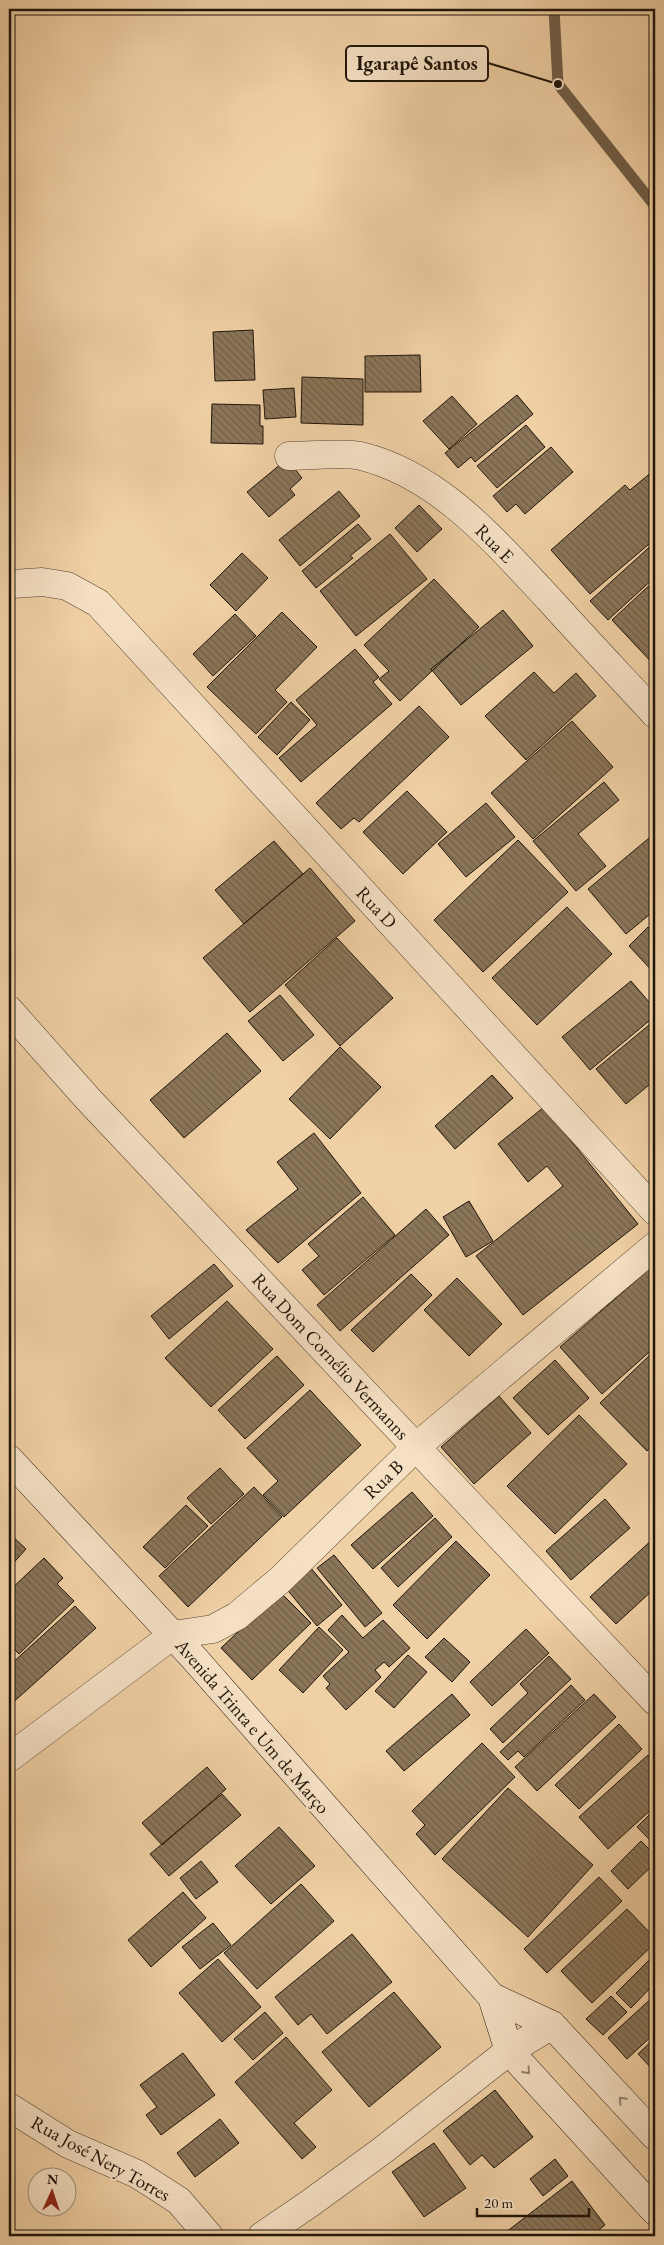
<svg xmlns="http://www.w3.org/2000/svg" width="664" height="2245" viewBox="0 0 664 2245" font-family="'EB Garamond',serif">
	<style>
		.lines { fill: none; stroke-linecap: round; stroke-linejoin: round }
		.stream { stroke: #715e47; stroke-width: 11 }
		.building { fill: url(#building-back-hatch); stroke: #1e1409 }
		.street-casing { stroke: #524330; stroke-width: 29 }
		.secondary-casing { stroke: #1e1409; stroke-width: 29 }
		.street { stroke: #f5e0c4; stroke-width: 28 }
		.secondary { stroke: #f5e0c4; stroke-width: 28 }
		.oneway { stroke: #948470 }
		.labels { text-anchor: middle; stroke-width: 4.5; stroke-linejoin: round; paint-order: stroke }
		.street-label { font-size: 19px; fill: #1e1409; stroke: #f5e0c4 }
		.leader { fill: none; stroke: #1e1409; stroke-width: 2 }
		.callout-dot { fill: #1e1409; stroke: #f5e0c4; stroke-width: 2 }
		.callout { fill: #f5e0c4; stroke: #1e1409; stroke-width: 2 }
		.callout-label { font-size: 20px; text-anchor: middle; font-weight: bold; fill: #1e1409 }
	</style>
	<defs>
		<pattern id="building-back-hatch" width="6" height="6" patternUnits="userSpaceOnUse" patternTransform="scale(1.25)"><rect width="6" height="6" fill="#8b765a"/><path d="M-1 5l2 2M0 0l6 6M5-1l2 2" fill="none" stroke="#716049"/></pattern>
	</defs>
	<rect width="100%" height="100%" fill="#f0d0a5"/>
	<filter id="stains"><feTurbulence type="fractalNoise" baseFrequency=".004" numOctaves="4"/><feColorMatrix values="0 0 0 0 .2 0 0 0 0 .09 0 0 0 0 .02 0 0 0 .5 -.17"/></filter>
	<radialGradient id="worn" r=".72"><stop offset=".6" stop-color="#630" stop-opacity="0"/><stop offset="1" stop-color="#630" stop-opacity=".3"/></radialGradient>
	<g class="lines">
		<path class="stream" d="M554,9l4,75 97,122"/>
	</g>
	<path class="building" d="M253,330l2,50 -40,1 -2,-49z
		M420,355l1,37h-56v-36z
		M302,377l61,2v46l-62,-2z
		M294,388l2,29 -31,2 -2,-29z
		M517,395l16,19 -58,48 -4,-5 -13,11 -13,-15z
		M452,396l25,28 -28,25 -26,-28z
		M212,404l48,1v21h3v18l-52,-1z
		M526,425l19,22 -48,41 -20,-22z
		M551,447l22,25 -48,42 -9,-10 -9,8 -14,-16z
		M287,459l15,19 -12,11 5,6 -26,22 -22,-25z
		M652,472l3,4v63l-65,55 -39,-44 74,-65 5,5z
		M339,491l21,25 -60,50 -21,-26z
		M419,505l23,24 -25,23 -22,-24z
		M358,524l13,15 -21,17 3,2 -37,30 -14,-17z
		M390,534l37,45 -71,57 -36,-45z
		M655,542v35l-47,43 -18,-19z
		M242,553l26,25 -32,33 -26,-26z
		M434,579l45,48 -79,74 -21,-22 10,-8 -25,-26z
		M655,580v86l-43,-46z
		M503,610l30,36 -72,59 -30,-36z
		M282,612l35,35 -42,43 12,12 -31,32 -49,-47z
		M235,614l21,22 -43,40 -20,-22z
		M355,649l24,28 -6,5 19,22 -91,78 -22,-24 38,-33 -21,-25z
		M534,672l20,21 22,-20 20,23 -70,64 -41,-44z
		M291,702l19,18 -33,35 -19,-18z
		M419,706l30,31 -90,85 -5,-4 -13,11 -25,-26z
		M572,721l41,46 -80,72 -42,-46z
		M604,782l15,18 -41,34 28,32 -30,25 -43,-50z
		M407,791l40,41 -44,42 -40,-42z
		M486,803l29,34 -49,40 -28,-33z
		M655,833v77l-29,24 -38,-45z
		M518,840l50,52 -85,80 -49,-52z
		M274,841l29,33 -59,50 -29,-34z
		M310,868l45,53 -105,91 -47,-54z
		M567,907l45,47 -75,71 -45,-47z
		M648,927l7,8v39l-26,-28z
		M337,938l56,60 -53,48 -55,-61z
		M631,981l24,28v7l-65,54 -28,-33z
		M280,995l34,40 -31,26 -35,-40z
		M655,1020v60l-29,24 -30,-35z
		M227,1033l34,38 -77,67 -34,-38z
		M340,1047l41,40 -51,52 -41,-40z
		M492,1075l21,23 -58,51 -20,-23z
		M544,1107l94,117 -115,91 -47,-59 87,-70 -16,-20 -19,16 -30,-38z
		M314,1133l47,60 -83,70 -32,-33 52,-41 -21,-27z
		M363,1197l32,38 -71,60 -22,-25 17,-14 -11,-12z
		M469,1201l24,40 -27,16 -23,-40z
		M426,1209l23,26 -109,96 -23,-26z
		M214,1264l19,22 -64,53 -18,-23z
		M655,1264v83l-53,47 -42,-47z
		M411,1274l21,21 -59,57 -22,-22z
		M457,1278l45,46 -33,32 -45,-46z
		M227,1301l46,48 -62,58 -46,-49z
		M655,1350v93l-8,8 -47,-48z
		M277,1356l27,29 -59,54 -27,-29z
		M555,1360l34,38 -41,37 -35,-37z
		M310,1390l51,55 -77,72 -21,-22 15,-14 -31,-33z
		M499,1396l32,37 -57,51 -33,-37z
		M579,1415l48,49 -72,70 -48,-48z
		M220,1468l24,26 -33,30 -24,-26z
		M254,1487l28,30 -94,90 -29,-31z
		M412,1492l21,24 -60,53 -22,-24z
		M605,1499l25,29 -59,52 -25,-29z
		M186,1505l22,21 -43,42 -22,-21z
		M435,1518l17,19 -54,50 -17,-19z
		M9,1533l17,16 -17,19z
		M655,1537v51l-39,36 -26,-27z
		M456,1541l34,34 -63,64 -34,-34z
		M334,1555l48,58 -17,14 -48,-59z
		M44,1558l19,20 -6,6 17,17 -55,53 -10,-11v-52z
		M310,1567l32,38 -25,21 -32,-39z
		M280,1592l31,31 -59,57 -31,-32z
		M75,1606l21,22 -87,78v-42l1,1z
		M342,1615l21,23 20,-18 27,28 -21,19 -5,-5 -9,8 6,7 -35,33 -20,-22 4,-4 -7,-8 26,-24 -21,-22z
		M319,1627l24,23 -40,43 -24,-23z
		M526,1629l23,24 -57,53 -22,-24z
		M444,1638l26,24 -18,20 -27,-25z
		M408,1655l19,17 -33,36 -19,-17z
		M549,1656l22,23 -68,64 -13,-14 38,-36 -8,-9z
		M571,1685l14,15 -61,57 -6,-6 -10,9 -8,-8z
		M452,1694l18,21 -66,56 -18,-20z
		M594,1694l22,23 -79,74 -22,-24z
		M619,1724l23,25 -63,60 -24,-24z
		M482,1743l33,34 -80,78 -19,-21 9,-9 -13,-14z
		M648,1755l7,8v43l-47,43 -29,-32z
		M207,1767l19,22 -64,56 -20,-22z
		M508,1788l85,77 -65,72 -86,-78z
		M222,1794l19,21 -72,61 -19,-22z
		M655,1809v36l-18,-18z
		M279,1827l36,39 -44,38 -36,-38z
		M641,1841l14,14v8l-27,26 -17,-18z
		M201,1861l17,21 -22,17 -16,-21z
		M599,1877l23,24 -75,72 -23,-24z
		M301,1884l33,37 -77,68 -33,-36z
		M183,1892l23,26 -55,49 -23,-27z
		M627,1909l28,29v5l-63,60 -31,-32z
		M213,1923l18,22 -31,24 -18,-22z
		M352,1934l40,48 -65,52 -16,-20 -13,11 -23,-28z
		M655,1954v29l-24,25 -15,-15z
		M218,1959l43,48 -39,35 -43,-49z
		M394,1992l47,55 -72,60 -47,-55z
		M655,1995v38l-28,26 -19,-21z
		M611,1996l16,16 -24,23 -17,-16z
		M265,2012l18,21 -30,27 -19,-21z
		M286,2037l46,53 -38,33 22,24 -14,12 -67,-77z
		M655,2038v34l-17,-18z
		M183,2053l32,42 -54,40 -15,-20 11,-8 -17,-22z
		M495,2090l38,47 -39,31 -12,-13 -12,10 -27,-34z
		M220,2119l19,24 -44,34 -18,-24z
		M434,2143l32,45 -42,29 -32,-45z
		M555,2159l13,17 -25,20 -13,-17z
		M572,2181l33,44 -14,11h-90z"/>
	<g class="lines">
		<g class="street-casing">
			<path id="street" d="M289,456c18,0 56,-4 72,0 80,20 134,86 188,143 35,39 71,77 106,115
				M9,586l4,-2 29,-2 25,4 31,17 557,608
				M9,1010l79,89 567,602
				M9,1758l164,-123 40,-6 24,-13 43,-36 137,-134 238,-200
				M9,2107l59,37 69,30 22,14 20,13 30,35
				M262,2236l47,-32 74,-54 126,-99 43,-26"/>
		</g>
		<g class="secondary-casing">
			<path id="secondary" d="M9,1459l184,198 299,340 17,54 146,160
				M492,1997l60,28 103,111"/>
		</g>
		<use href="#street" class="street"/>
		<use href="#secondary" class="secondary"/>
	</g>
	<defs><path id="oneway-chevron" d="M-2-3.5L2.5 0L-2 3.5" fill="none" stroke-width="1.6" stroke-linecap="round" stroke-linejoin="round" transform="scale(1.25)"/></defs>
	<g class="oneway">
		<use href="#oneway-chevron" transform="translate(527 2071) rotate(48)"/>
		<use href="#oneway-chevron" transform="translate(622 2100) rotate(-133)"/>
	</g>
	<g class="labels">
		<g class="street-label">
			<text transform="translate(495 543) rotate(45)" y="7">Rua E</text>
			<text transform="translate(377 907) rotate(47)" y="7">Rua D</text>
			<text transform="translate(331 1356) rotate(47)" y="7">Rua Dom Cornélio Vermanns</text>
			<text transform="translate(383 1479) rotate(-44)" y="7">Rua B</text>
			<text transform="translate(253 1726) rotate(49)" y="7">Avenida Trinta e Um de Março</text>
			<text transform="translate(101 2158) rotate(29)" y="7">Rua José Nery Torres</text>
		</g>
	</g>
	<path class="leader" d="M558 84L488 63"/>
	<circle class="callout-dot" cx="558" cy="84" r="5"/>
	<rect class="callout" x="346" y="46" width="142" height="35" rx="5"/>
	<g class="callout-label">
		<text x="417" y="70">Igarapê Santos</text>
	</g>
	<rect width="664" height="2245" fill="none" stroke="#f0d0a5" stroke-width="30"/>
	<rect x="10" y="10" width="644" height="2225" fill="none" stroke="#1e1409" stroke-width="2.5"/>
	<rect x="15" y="15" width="634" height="2215" fill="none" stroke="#1e1409"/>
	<g transform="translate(52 2192) rotate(3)"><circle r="24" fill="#f5e0c4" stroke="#9f8e79"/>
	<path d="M0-4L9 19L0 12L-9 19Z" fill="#8f2418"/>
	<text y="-8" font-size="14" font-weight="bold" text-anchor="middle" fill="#1e1409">N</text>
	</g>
	<path d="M477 2208v8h112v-8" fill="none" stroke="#1e1409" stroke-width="2.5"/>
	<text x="484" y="2208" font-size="15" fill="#1e1409" stroke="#f5e0c4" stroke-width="4" paint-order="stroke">20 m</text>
	<rect width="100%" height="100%" filter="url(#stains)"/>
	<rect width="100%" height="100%" fill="url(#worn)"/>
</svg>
